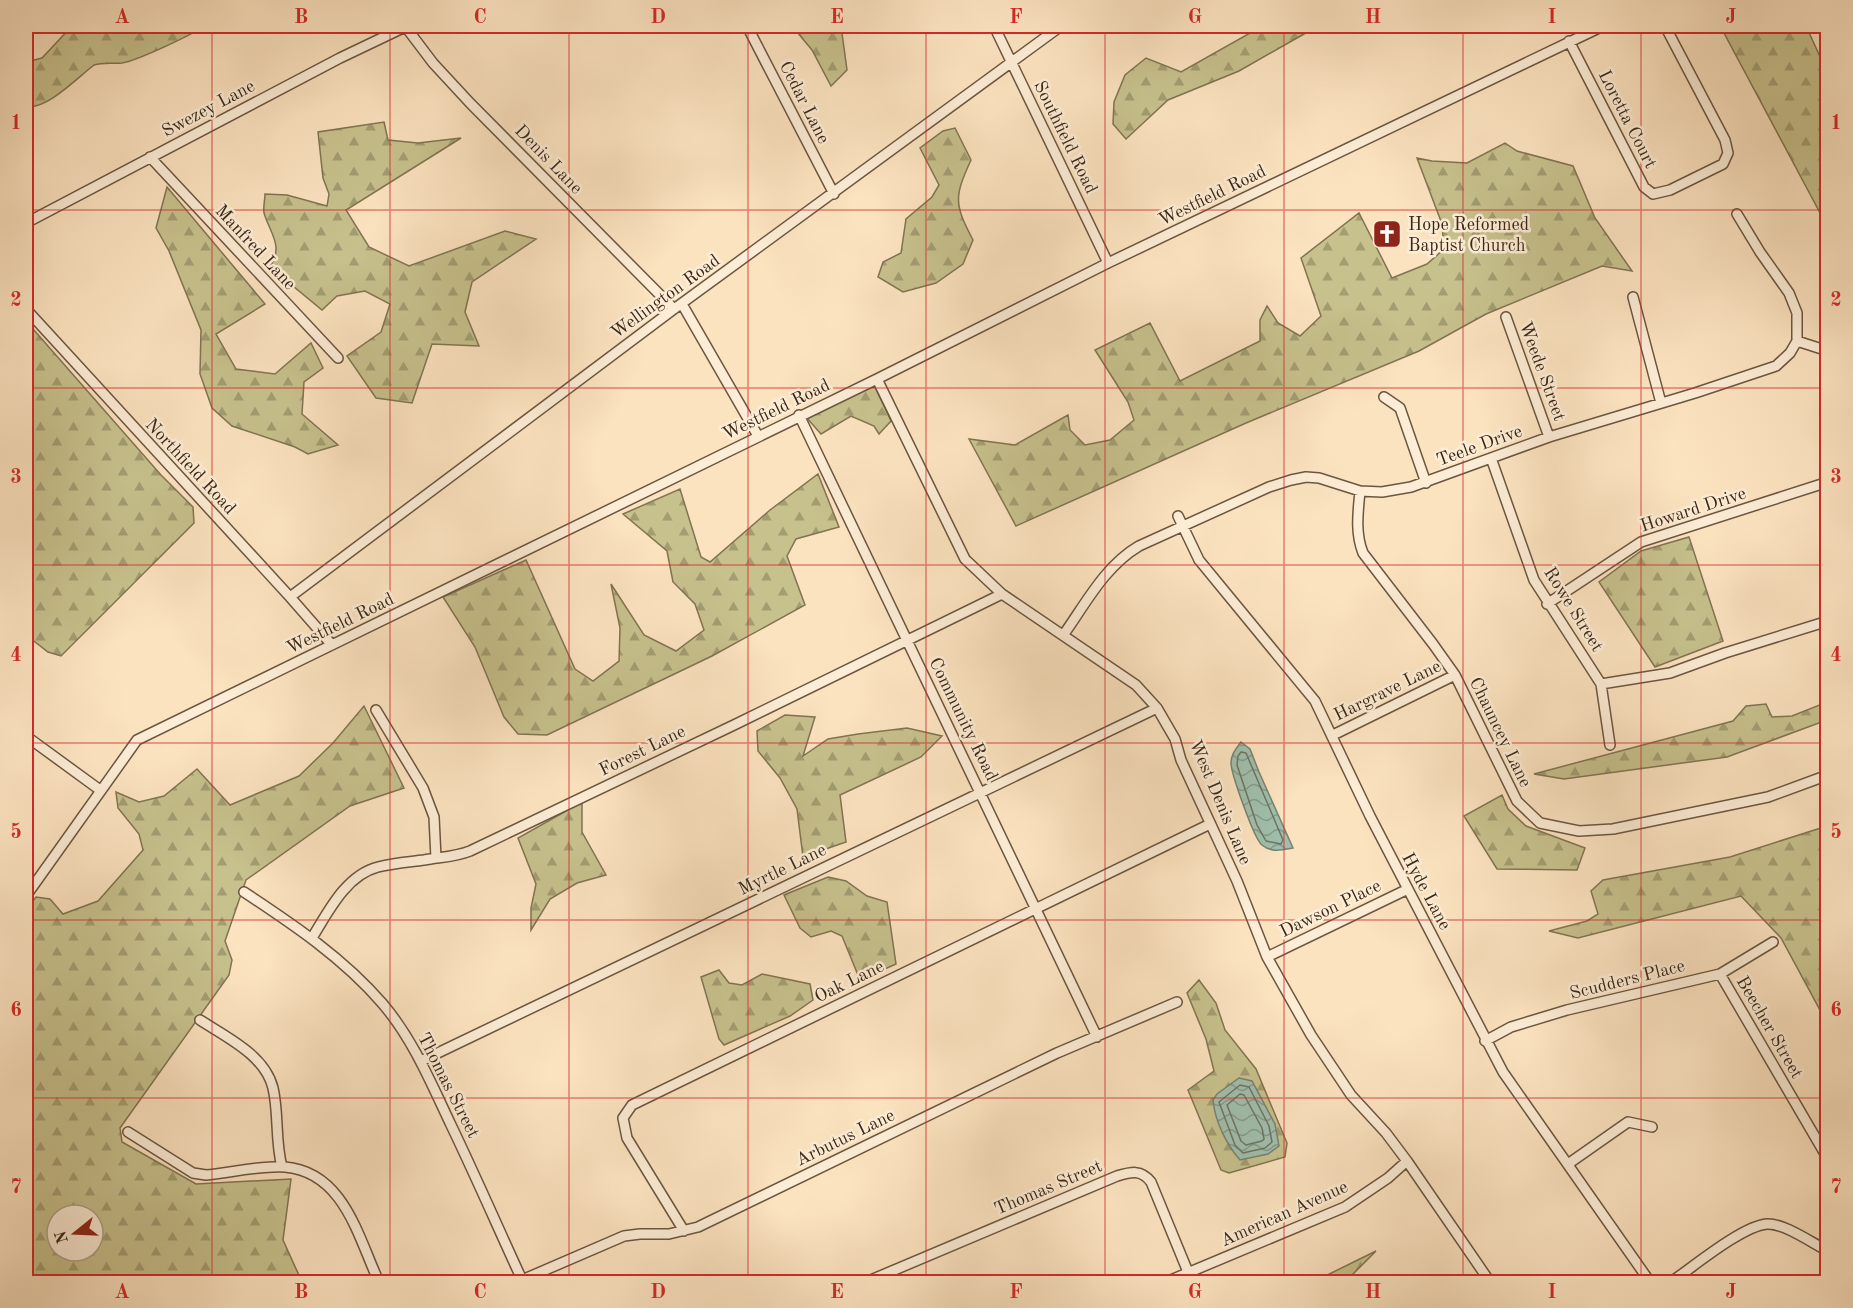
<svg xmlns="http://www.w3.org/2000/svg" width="1853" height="1308" viewBox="0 0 1853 1308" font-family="'Old Standard TT',serif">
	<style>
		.forest { fill: url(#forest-firs); stroke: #817452; stroke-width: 1.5; fill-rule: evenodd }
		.water { fill: url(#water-waves); stroke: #788271; stroke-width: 1.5 }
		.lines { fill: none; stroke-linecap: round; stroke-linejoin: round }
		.shore { stroke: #6e7362; stroke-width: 1.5 }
		.minor-casing { stroke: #6b5640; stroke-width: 12 }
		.minor { stroke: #fdedd6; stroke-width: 9 }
		.grid { fill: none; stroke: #d62828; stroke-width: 1.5; stroke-opacity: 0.55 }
		.labels { text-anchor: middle; stroke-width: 5; stroke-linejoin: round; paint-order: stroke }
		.street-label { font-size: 18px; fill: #3b2716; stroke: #fdedd6 }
		.poi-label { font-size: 18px; fill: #3b2716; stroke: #fdedd6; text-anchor: start }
		.neatline { fill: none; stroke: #d62828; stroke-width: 2 }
		.grid-label { font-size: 20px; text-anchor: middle; font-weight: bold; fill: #d62828 }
	</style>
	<defs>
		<pattern id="forest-firs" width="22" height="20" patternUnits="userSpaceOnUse" patternTransform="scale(1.5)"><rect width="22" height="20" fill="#c7c18d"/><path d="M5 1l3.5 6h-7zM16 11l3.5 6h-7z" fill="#a39d72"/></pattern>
		<pattern id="water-waves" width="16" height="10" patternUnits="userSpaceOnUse" patternTransform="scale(1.5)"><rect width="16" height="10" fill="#a0bfad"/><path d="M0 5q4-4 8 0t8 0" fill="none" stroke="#849b8c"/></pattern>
	</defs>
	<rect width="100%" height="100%" fill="#fce3c0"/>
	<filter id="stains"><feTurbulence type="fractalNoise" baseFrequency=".00333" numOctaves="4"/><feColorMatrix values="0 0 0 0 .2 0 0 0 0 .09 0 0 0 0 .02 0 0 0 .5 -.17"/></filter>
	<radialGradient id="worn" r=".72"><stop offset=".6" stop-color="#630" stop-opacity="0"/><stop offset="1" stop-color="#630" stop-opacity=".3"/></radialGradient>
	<path class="forest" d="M72,26h132c-12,9 -68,35 -82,37 -10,1 -18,-1 -28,2 -17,13 -46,44 -68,42v-45l16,-4z
		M792,26h49l6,44 -16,16 -19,-36z
		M1255,26h32l2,1 29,-1 -79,45 -71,29 -42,39 -13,-15 1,-22 11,-27 21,-17 35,14 71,-40z
		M1736,26h70l21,46v154l-103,-193z
		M384,122l4,18 30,3 43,-5 -115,72 23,37 40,19 96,-35 31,8 -64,43 -7,30 14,34 -47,-2 -20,59 -36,-5 -29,-42 34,-24 9,-28 -25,-13 -28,5 -15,14 -52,-43c14,-21 0,-34 -6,-54 -1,-6 1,-13 1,-19l22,1 40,11 2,-12 -6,-16 -5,-46z
		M955,128l16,32c-17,37 -17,44 2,80l-10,24 -27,19 -33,9 -25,-15 5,-15 18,-9 5,-34 26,-22 7,-12 -19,-37 23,-17z
		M1505,143l12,8 56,15 22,52 37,53 -30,-5 -116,48 -67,37 -173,72 -230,103 -47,-87 46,6 53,-30 2,15 15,15 25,-5 24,-20 -6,-18 -33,-52 55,-27 30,58 80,-40v-21l7,-14 11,17 22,13 21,-20 -20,-58 58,-45 33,65 35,-14 17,-15 -2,-25 -25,-66 15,3 35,2z
		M167,187l98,117 -49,30 20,35 39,5 36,-31 12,25 -19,14 -2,32 36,31 -30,9 -13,-7 -63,-21 -20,-18 -12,-34 1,-44 -32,-79 -13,-23z
		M26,321l135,154 32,32 1,16 -133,133 -13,-4 -22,-17z
		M874,385l17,36 -12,13 -5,-8 -23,-10 -30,18 -15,-17z
		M818,474l21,53 -43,12 -9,17 18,49 -93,51 -165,79 -29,-1 -14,-17 -29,-70 -32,-50 83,-37 49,109 18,12 26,-20 1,-33 -9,-44 33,51 32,16 28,-21 -9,-26 -22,-22 -6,-31 -44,-37 57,-25 21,68 9,5 60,-52z
		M1689,537l34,104 -68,26 -56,-85 42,-31z
		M1827,702v18l-100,37 -163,22 -30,-5 199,-53 13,-15 20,-2 6,13 20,-1z
		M364,706l40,82 -54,18 -104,74 -21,61 7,19 -3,15 -109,153 2,14 74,42 95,-5 -8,61 19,42h-276v-372l10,-13 14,2 13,15 35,-13 45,-51 -4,-16 -21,-26 -2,-16 23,10 25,-6 33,-27 33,36 69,-29 34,-33zM57,1215h36v36h-36z
		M785,715l30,2 -12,39 25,-17 30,-5 49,-6 35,8 -21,21 -81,38 6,47 -43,15 -6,-48 -17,-31 -22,-27 -1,-20z
		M1502,795l6,14 18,17 59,22 -8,22 -80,-1 -33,-53z
		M582,802v30l24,43 -29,8 -27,16 -19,31v-22l5,-24 -18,-46z
		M1827,826v197l-46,-85 -40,-42 -163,42 -29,-7 38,-10 11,-7 -7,-23 12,-11 127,-23z
		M828,877l18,4 21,15 20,6 9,62 -36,16 -18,-44 -11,-5 -20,6 -11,-9 -16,-33z
		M719,970l10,13 13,2 20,-11 48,10 3,16 -23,16 -66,29 -5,-6 -18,-62z
		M1199,980l17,23 9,27 31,39 31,74 -2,14 -56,16 -8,-3 -33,-80 26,-19 -8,-32 -19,-46z
		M1376,1251l-31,31h-32z"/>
	<path class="water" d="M1241,742l9,7 9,23 34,76c-11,2 -22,5 -31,-3 -8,-6 -31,-72 -31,-82 0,-9 5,-14 10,-21z
		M1239,1078l13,3 23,43 4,22 -11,8 -28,6c-14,-16 -25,-39 -27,-60l4,-6z"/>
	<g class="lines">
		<path class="shore" d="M1241,752l5,1 37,87 -2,4 -15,-3 -9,-16 -20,-60 1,-9z
			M1240,1085l9,2 20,39 3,16 -7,6 -22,5 -8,-8 -16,-43z
			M1240,1094l4,1 18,33 2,11 -2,2 -16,4 -5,-4 -14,-36z"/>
		<g class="minor-casing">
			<path id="minor" d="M405,26l28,37 37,40 204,206
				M747,26l87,168
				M994,26l114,237
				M1569,41l75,146 9,7 17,-4 53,-26 5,-11 -3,-13 -60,-114
				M150,157l188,201
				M26,223l314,-165 67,-32
				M1633,297l28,106
				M682,304l76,132
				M26,309l264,288 42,48
				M1506,317l43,120
				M1797,341l31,10
				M877,379l88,180 37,35 134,91 21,23 18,31 6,21 56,121 30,76 44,78 40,60 35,38 21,28 83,121
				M1384,397l16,11 26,75
				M799,415l298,622
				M1491,458l43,122 67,104 9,61
				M1360,491c-2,21 -5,42 3,62l70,91 22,31 62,126 23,22 39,8 34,-2 155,-32 60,-22
				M1178,516l21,44 116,141 55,115 133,256 147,210
				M290,597l384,-288 387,-283
				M1547,604l94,-62 187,-60
				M1064,634c22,-31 41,-68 75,-88l130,-59 22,-7 15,-3 13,1 41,13 22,1 29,-5 138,-50 146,-44 81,-27 14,-13 7,-12v-28l-8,-20 -29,-41 -23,-38
				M1601,684l69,-11 55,-20 103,-32
				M376,710l47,78 11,29 2,41
				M1333,735l122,-60
				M26,736l74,54
				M244,892c50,33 99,66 138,111 31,36 49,80 69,122 25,52 48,105 72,157
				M26,896l111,-156 740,-361 231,-116 495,-237
				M312,938c16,-26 34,-63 66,-71 15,-4 31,-5 46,-7 17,-3 31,-3 46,-9l264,-126 268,-131
				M1267,957l141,-68
				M1720,974l108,185
				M200,1020c26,17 65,35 73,68 6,26 2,53 9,79
				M1485,1041l26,-14 56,-17 153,-36 53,-32
				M421,1061l736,-353
				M128,1132l65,41 13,2c22,-2 58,-10 79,-8 59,5 73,70 94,115
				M1568,1164l60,-42 24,5
				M684,1231l-57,-93 -4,-20 9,-13 578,-281
				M522,1280l102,-44 16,-2h29l29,-7 359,-174 120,-51
				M866,1282l251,-106c14,-4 24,-7 34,6l37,90
				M1166,1282l179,-75 43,-29 19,-17
				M1671,1282c22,-15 71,-56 96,-58 17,-1 45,19 61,27"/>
		</g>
		<use href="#minor" class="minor"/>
	</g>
	<path class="grid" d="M212,26v1256M390,26v1256M569,26v1256M748,26v1256M926,26v1256M1105,26v1256M1284,26v1256M1463,26v1256M1641,26v1256M26,210h1802M26,388h1802M26,565h1802M26,743h1802M26,920h1802M26,1098h1802"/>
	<defs>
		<g id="church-square" transform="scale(1.5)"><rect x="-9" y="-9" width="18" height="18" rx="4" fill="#8f2418" stroke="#fdedd6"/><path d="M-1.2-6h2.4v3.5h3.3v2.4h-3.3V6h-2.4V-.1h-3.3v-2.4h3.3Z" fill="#fff"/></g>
	</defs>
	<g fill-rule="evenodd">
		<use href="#church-square" x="1387" y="234"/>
	</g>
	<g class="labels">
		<g class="street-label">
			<text transform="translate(805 102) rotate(63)" y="6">Cedar Lane</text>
			<text transform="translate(208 108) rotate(-28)" y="6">Swezey Lane</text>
			<text transform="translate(1628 119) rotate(63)" y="6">Loretta Court</text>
			<text transform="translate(1066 137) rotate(64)" y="6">Southfield Road</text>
			<text transform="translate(549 159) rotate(46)" y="6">Denis Lane</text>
			<text transform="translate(1212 195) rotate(-26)" y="6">Westfield Road</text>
			<text transform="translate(256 247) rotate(47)" y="6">Manfred Lane</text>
			<text transform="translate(665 296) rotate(-36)" y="6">Wellington Road</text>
			<text transform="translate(1543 371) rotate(70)" y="6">Weede Street</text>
			<text transform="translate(776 409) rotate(-26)" y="6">Westfield Road</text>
			<text transform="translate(1479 445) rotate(-20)" y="6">Teele Drive</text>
			<text transform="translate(191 466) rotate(47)" y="6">Northfield Road</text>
			<text transform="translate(1693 509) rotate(-18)" y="6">Howard Drive</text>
			<text transform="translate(1574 609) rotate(58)" y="6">Rowe Street</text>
			<text transform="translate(340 623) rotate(-26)" y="6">Westfield Road</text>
			<text transform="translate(1387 690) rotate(-26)" y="6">Hargrave Lane</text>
			<text transform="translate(964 719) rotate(64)" y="6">Community Road</text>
			<text transform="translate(1501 732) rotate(64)" y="6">Chauncey Lane</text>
			<text transform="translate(642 750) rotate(-26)" y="6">Forest Lane</text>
			<text transform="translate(1221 802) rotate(67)" y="6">West Denis Lane</text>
			<text transform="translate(782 869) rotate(-26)" y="6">Myrtle Lane</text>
			<text transform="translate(1427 891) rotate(62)" y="6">Hyde Lane</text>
			<text transform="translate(1330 908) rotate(-26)" y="6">Dawson Place</text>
			<text transform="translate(1627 979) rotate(-14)" y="6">Scudders Place</text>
			<text transform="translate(849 981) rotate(-26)" y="6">Oak Lane</text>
			<text transform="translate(1770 1027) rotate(60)" y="6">Beecher Street</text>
			<text transform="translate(449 1085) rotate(63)" y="6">Thomas Street</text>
			<text transform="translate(845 1137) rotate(-26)" y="6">Arbutus Lane</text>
			<text transform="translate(1048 1187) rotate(-23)" y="6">Thomas Street</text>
			<text transform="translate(1284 1213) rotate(-24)" y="6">American Avenue</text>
		</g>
		<g class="poi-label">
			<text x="1408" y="230">Hope Reformed<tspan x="1408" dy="21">Baptist Church</tspan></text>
		</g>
	</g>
	<rect width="1853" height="1308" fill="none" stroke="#fce3c0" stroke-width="66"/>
	<g transform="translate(75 1233) rotate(252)"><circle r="28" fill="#fdedd6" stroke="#af9e89" stroke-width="1.5"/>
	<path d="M0-4.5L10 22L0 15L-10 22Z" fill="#8f2418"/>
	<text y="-9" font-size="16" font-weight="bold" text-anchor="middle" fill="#3b2716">N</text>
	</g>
	<rect x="33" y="33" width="1787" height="1242" class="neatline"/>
	<g class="grid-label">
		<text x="122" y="23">A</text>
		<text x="301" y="23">B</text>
		<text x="480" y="23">C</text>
		<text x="658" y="23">D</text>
		<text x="837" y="23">E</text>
		<text x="1016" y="23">F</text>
		<text x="1195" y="23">G</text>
		<text x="1373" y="23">H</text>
		<text x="1552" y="23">I</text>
		<text x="1731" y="23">J</text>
		<text x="16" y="129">1</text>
		<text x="1836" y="129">1</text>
		<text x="16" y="306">2</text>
		<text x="1836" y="306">2</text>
		<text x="16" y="483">3</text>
		<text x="1836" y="483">3</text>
		<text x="16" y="661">4</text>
		<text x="1836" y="661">4</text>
		<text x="16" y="838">5</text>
		<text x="1836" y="838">5</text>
		<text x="16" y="1016">6</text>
		<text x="1836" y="1016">6</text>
		<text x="16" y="1193">7</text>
		<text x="1836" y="1193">7</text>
		<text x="122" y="1298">A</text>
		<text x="301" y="1298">B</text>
		<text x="480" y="1298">C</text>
		<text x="658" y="1298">D</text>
		<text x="837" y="1298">E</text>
		<text x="1016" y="1298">F</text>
		<text x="1195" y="1298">G</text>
		<text x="1373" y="1298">H</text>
		<text x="1552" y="1298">I</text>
		<text x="1731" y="1298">J</text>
	</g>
	<rect width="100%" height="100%" filter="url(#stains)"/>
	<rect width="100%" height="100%" fill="url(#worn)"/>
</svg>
